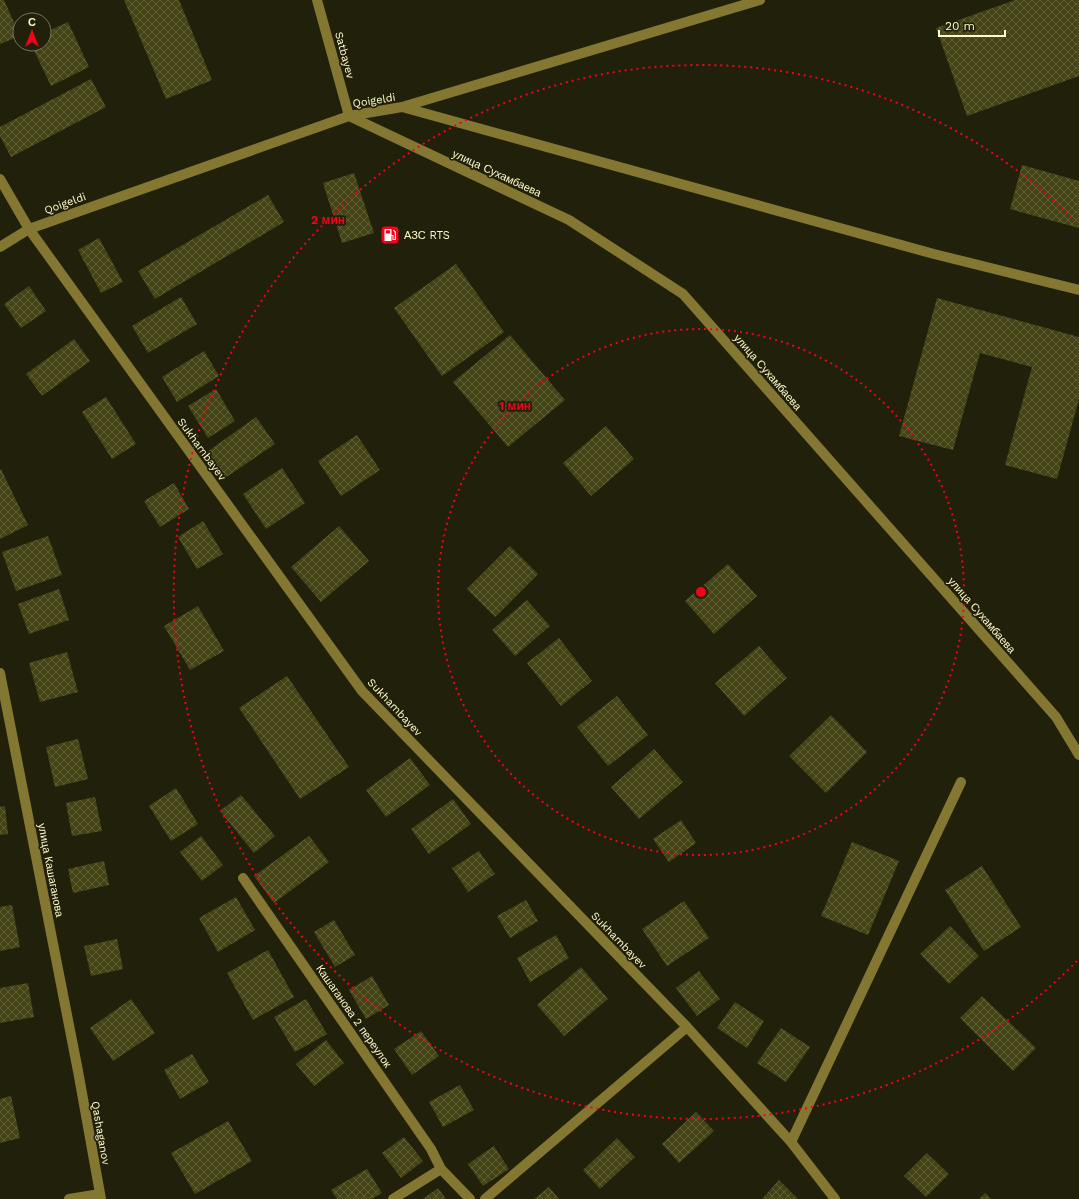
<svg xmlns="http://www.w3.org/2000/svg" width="1079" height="1199" viewBox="0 0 1079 1199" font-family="'Work Sans',sans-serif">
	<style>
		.building { fill: url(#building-cross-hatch) }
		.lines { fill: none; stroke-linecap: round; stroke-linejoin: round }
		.minor { stroke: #847732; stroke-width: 10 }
		.ring { fill: none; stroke: #f6001a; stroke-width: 2; stroke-dasharray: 2 4 }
		.labels { text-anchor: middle; stroke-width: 3.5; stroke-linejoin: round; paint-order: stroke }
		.street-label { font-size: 11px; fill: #fffacb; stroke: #21200b }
		.poi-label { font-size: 11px; fill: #fffacb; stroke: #21200b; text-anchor: start }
		.centre { fill: #f6001a; stroke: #21200b; stroke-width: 2 }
		.ring-label { font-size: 12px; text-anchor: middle; font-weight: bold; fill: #f6001a; stroke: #21200b; stroke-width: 3.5; stroke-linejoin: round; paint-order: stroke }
	</style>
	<defs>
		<pattern id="building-cross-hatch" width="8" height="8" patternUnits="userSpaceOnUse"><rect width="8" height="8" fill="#444315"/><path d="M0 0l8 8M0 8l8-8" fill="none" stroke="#605f36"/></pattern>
	</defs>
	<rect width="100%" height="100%" fill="#21200b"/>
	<path class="building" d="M0,0h4l16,36 -20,8z
		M124,0h55l33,80 -46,19z
		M1015,0h64v76l-112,40 -31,-88z
		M68,22l21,45 -38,19 -20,-42h13v-11z
		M91,79l15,28 -95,50 -11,-21v-9z
		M1022,165l57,16v47l-69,-19z
		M354,173l20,60 -32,10 -19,-60z
		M268,195l16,27 -129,77 -17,-28z
		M99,238l24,44 -22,11 -23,-43z
		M456,264l48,68 -62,44 -48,-68z
		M29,286l17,25 -25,17 -17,-24z
		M181,297l16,27 -49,29 -16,-27z
		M937,298l142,39v62l-22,80 -52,-14 27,-98 -52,-14 -27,97 -54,-14z
		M510,335l55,65 -57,47 -55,-65z
		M74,339l16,22 -48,35 -16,-22z
		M204,351l15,25 -42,26 -15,-25z
		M216,389l19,32 -27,17 -20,-32z
		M106,397l30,47 -24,15 -30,-47z
		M256,417l19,27 -50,34 -18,-26z
		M606,426l28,33 -43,37 -28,-33z
		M357,435l23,35 -39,26 -23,-35z
		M282,468l23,35 -39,26 -23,-35z
		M1,469l27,56 -28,14v-69z
		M174,483l15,26 -29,18 -16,-26z
		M203,521l20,33 -26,15 -19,-32z
		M339,526l30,35 -48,41 -30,-35z
		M48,536l14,39 -46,16 -14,-39z
		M510,546l28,28 -43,43 -28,-28z
		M728,564l29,32 -43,38 -29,-33z
		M59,589l10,31 -40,14 -11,-30z
		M527,600l23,26 -35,30 -23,-26z
		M198,606l26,45 -34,19 -26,-44z
		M559,638l33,43 -31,25 -34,-43z
		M759,646l28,32 -43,38 -29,-33z
		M67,652l11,40 -38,10 -11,-39z
		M287,676l62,91 -49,32 -61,-91z
		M617,696l31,39 -40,31 -31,-39z
		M831,715l36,37 -41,41 -37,-37z
		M78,739l10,40 -33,8 -9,-40z
		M654,749l29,33 -44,37 -28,-32z
		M410,758l20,27 -44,32 -20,-27z
		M176,788l22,36 -27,17 -22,-35z
		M241,795l34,41 -21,17 -34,-42z
		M95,797l7,34 -30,5 -6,-33z
		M453,799l18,25 -42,30 -18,-25z
		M5,806l3,28 -8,1v-28z
		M681,820l15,23 -27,19 -16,-23z
		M201,836l22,29 -21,16 -22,-29z
		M309,836l20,26 -55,41 -20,-27z
		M852,842l47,19 -31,74 -47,-19z
		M479,851l16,23 -27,18 -16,-24z
		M104,861l5,24 -36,8 -5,-24z
		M982,866l39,61 -37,24 -39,-61z
		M236,897l19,33 -37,22 -19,-34z
		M526,900l12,21 -28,17 -13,-22z
		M684,901l25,37 -42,28 -25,-37z
		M12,905l8,42 -20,4v-44z
		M334,920l21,35 -20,12 -21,-35z
		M950,926l29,30 -30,28 -29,-30z
		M556,935l13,23 -39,24 -13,-24z
		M117,939l6,30 -32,7 -7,-30z
		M268,950l26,47 -41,23 -26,-47z
		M581,967l27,32 -44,37 -27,-31z
		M699,971l21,28 -23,17 -21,-28z
		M372,976l17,29 -23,14 -17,-29z
		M28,983l6,34 -34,6v-35z
		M982,996l54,52 -23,23 -53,-53z
		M131,999l24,34 -42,28 -23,-33z
		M306,999l21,35 -32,18 -21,-35z
		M735,1002l29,19 -17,27 -30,-20z
		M781,1028l29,19 -24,35 -29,-19z
		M421,1031l18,25 -27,19 -18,-26z
		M326,1040l18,23 -30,23 -18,-22z
		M192,1054l17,28 -29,17 -16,-29z
		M460,1085l14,25 -31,17 -14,-25z
		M11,1096l9,42 -20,5v-44z
		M696,1112l18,19 -35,32 -17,-19z
		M228,1121l24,40 -57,33 -24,-41z
		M404,1137l19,24 -22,17 -19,-25z
		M617,1138l18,19 -35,32 -17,-19z
		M494,1146l15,23 -26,17 -15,-22z
		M927,1153l22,21 -23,23 -22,-21z
		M367,1169l15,24 -10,6h-35l-6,-9z
		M779,1180l19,19h-36z
		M549,1187l10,12h-25z
		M438,1188l8,11h-23z
		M985,1193l6,6h-12z"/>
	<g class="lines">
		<path class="minor" d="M317,0l32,116
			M402,107l532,147 145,36
			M349,116l220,104 114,74 373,423 23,38
			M0,179l29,50 333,462 325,336 104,115 44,57
			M0,247l29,-18 320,-113 53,-9 358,-107
			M0,673l78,398 23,128
			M243,878l188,271 10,20 29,30
			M791,1142l170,-360
			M69,1199l31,-5
			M393,1199l48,-30
			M485,1199l202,-172"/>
	</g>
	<g class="ring">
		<circle cx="701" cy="592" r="263"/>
		<path d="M1077 961A527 527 0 1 1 1077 223"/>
	</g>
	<defs>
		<g id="fuel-square" transform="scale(1)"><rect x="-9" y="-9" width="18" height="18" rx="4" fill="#f6001a" stroke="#21200b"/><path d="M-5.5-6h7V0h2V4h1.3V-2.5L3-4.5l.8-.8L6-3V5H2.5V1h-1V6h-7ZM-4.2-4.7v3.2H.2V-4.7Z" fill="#fff"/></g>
	</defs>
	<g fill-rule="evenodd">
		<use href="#fuel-square" x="390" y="235"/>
	</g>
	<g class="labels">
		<g class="street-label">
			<text transform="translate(345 55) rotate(75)" y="4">Satbayev</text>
			<text transform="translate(374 100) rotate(-9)" y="4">Qoigeldi</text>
			<text transform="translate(497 173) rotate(25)" y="4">улица Сухамбаева</text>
			<text transform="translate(65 203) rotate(-20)" y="4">Qoigeldi</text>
			<text transform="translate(768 372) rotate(49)" y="4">улица Сухамбаева</text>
			<text transform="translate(202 449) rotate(54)" y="4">Sukhambayev</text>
			<text transform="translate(982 615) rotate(49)" y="4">улица Сухамбаева</text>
			<text transform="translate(395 707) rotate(47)" y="4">Sukhambayev</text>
			<text transform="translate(51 870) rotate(79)" y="4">улица Кашаганова</text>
			<text transform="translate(619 940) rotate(46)" y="4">Sukhambayev</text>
			<text transform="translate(354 1016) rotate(55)" y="4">Кашаганова 2 переулок</text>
			<text transform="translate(101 1133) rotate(80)" y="4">Qashaganov</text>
		</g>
		<g class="poi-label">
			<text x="404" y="239">АЗС RTS</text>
		</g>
	</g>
	<circle cx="701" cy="592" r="6" class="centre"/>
	<g class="ring-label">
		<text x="328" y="224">2 мин</text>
		<text x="515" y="410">1 мин</text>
	</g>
	<g transform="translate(32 32)"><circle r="19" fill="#21200b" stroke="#7a7758"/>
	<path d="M0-3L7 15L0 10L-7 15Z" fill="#f6001a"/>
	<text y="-6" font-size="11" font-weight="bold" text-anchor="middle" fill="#fffacb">С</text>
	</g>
	<path d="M939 30v6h66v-6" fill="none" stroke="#fffacb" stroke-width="2"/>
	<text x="945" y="30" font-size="12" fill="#fffacb" stroke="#21200b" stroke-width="3" paint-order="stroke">20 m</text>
</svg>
